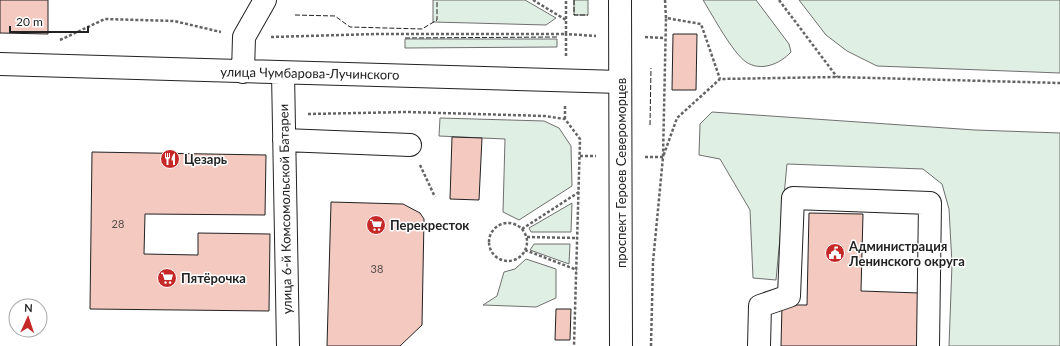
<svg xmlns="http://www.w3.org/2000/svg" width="1060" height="346" viewBox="0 0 1060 346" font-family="Lato,sans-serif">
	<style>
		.green { fill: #e0efe3; stroke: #6f6f6f }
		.building { fill: #f3c9c0; stroke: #222 }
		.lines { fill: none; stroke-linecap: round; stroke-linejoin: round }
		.minor-casing { stroke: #222; stroke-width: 24 }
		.major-casing { stroke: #222; stroke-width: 24 }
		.path { stroke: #646464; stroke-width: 2.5; stroke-dasharray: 3 2; stroke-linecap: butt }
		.minor { stroke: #fff; stroke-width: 22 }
		.major { stroke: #fff; stroke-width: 22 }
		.fence { stroke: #222; stroke-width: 1; stroke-dasharray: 5 2; stroke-linecap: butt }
		.labels { text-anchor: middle; stroke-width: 3; stroke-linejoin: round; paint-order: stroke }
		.number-label { font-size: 11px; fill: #564c4a }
		.street-label { font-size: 13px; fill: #222; stroke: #fff }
		.poi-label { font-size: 13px; font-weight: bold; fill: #222; stroke: #fff; text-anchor: start }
	</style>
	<rect width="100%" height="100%" fill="#fff"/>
	<path class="green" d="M433,0h92l31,18 -10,7 -113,-3z
		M574,0h14v15h-14z
		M703,0h53l33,44 2,8c-11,12 -30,20 -45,10 -14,-10 -33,-46 -43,-62z
		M799,0h261v73l-183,-7 -30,-15 -21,-16z
		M405,39h152v8l-152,1z
		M712,112l263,18 85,3v213h-111l3,-82 -3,-55 -7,-25 -19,-15 -136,-5 -11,116 -23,-2 -3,-68 -30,-51 -21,-4 1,-31z
		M440,118l104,3 15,7 12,18 1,40 -53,34 -16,-8 2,-73 -66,-3z
		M572,203l-1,29h-40l-2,-4z
		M534,244h36l-1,20 -39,-14z
		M526,259l30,10v29l-20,9 -53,-2 14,-9 7,-24 11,-3z"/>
	<path class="building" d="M0,0h48v34l-48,-1z
		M673,34h24l-1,56h-24z
		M452,137l30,1 -3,62 -29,-1z
		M92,152l174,3 -1,60 -120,-1 -1,40 54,1v-22l72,1 -1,77 -179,-2z
		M331,202l72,2 17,9 4,6 -2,106 -22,21h-73z
		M809,213l54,1 -2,77 59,2 -1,53h-138l1,-41h25z
		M556,309h15l-1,31h-15z"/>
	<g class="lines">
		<g class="minor-casing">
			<path id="minor" d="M0,64l620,18
				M243,72l1,-35 21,-37
				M283,73l5,273
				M284,140l126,5
				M759,346l1,-40 29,-10 4,-98 137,5 -2,143"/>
		</g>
		<g class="major-casing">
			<path id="major" d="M620,0l1,346"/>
		</g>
		<path class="path" d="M533,0l33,20
			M665,0l1,18 35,6 19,55
			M779,0l58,77
			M271,37l105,-3h190v-34
			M645,37l19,1
			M60,40l45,-21 69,2 47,11
			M566,56v-22l30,2
			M308,114l99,-2 138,4 20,3 15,20 -6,207
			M565,119v-14
			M580,156h16
			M645,157h18l14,-39 43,-39 117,-2 223,6
			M420,165l15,32
			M489 242a19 19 0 1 1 38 0a19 19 0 1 1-38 0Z
			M522,229l57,-37
			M527,237l51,1
			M525,250l52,20
			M651,346l2,-84 10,-105 3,-139"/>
		<use href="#minor" class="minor"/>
		<use href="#major" class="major"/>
		<path class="fence" d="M574,0v15h14
			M295,15l40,1 15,11 72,2 15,-9v-20
			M405,38l152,-1
			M650,125l1,-57"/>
	</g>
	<defs>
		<g id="restaurant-disc" transform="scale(1)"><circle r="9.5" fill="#c62828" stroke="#fff"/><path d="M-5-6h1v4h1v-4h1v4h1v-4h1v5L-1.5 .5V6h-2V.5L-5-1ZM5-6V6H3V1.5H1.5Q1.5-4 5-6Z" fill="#fff"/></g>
		<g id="supermarket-disc" transform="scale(1)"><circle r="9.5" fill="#c62828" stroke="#fff"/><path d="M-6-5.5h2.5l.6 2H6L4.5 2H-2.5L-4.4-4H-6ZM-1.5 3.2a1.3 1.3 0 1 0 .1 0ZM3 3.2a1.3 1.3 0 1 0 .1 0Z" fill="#fff"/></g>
		<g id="civic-disc" transform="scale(1)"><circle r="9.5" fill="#c62828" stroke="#fff"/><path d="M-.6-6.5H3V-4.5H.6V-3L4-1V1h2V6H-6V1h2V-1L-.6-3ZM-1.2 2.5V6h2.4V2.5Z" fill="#fff"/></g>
	</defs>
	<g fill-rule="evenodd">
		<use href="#restaurant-disc" x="170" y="159"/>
		<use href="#supermarket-disc" x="376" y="225"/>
		<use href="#civic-disc" x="835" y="253"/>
		<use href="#supermarket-disc" x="167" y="278"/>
	</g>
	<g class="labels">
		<g class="number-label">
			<text x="118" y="228">28</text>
			<text x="377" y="273">38</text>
		</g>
		<g class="street-label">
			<text transform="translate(310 73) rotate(1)" y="5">улица Чумбарова-Лучинского</text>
			<text transform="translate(621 173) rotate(-90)" y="5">проспект Героев Североморцев</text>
			<text transform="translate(285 209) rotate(-91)" y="5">улица 6-й Комсомольской Батареи</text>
		</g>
		<g class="poi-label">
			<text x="184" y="164">Цезарь</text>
			<text x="390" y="230">Перекресток</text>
			<text x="849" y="251">Администрация<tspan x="849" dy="15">Ленинского округа</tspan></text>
			<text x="181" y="283">Пятёрочка</text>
		</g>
	</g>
	<g transform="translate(28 318) rotate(3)"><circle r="19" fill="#ffffff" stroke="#a7a7a7"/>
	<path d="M0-3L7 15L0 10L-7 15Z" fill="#c62828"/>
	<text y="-6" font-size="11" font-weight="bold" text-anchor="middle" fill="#222222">N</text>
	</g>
	<path d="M10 26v6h78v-6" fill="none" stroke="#222222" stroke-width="2"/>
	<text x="16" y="26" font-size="12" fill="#222222" stroke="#ffffff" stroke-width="3" paint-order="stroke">20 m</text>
</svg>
